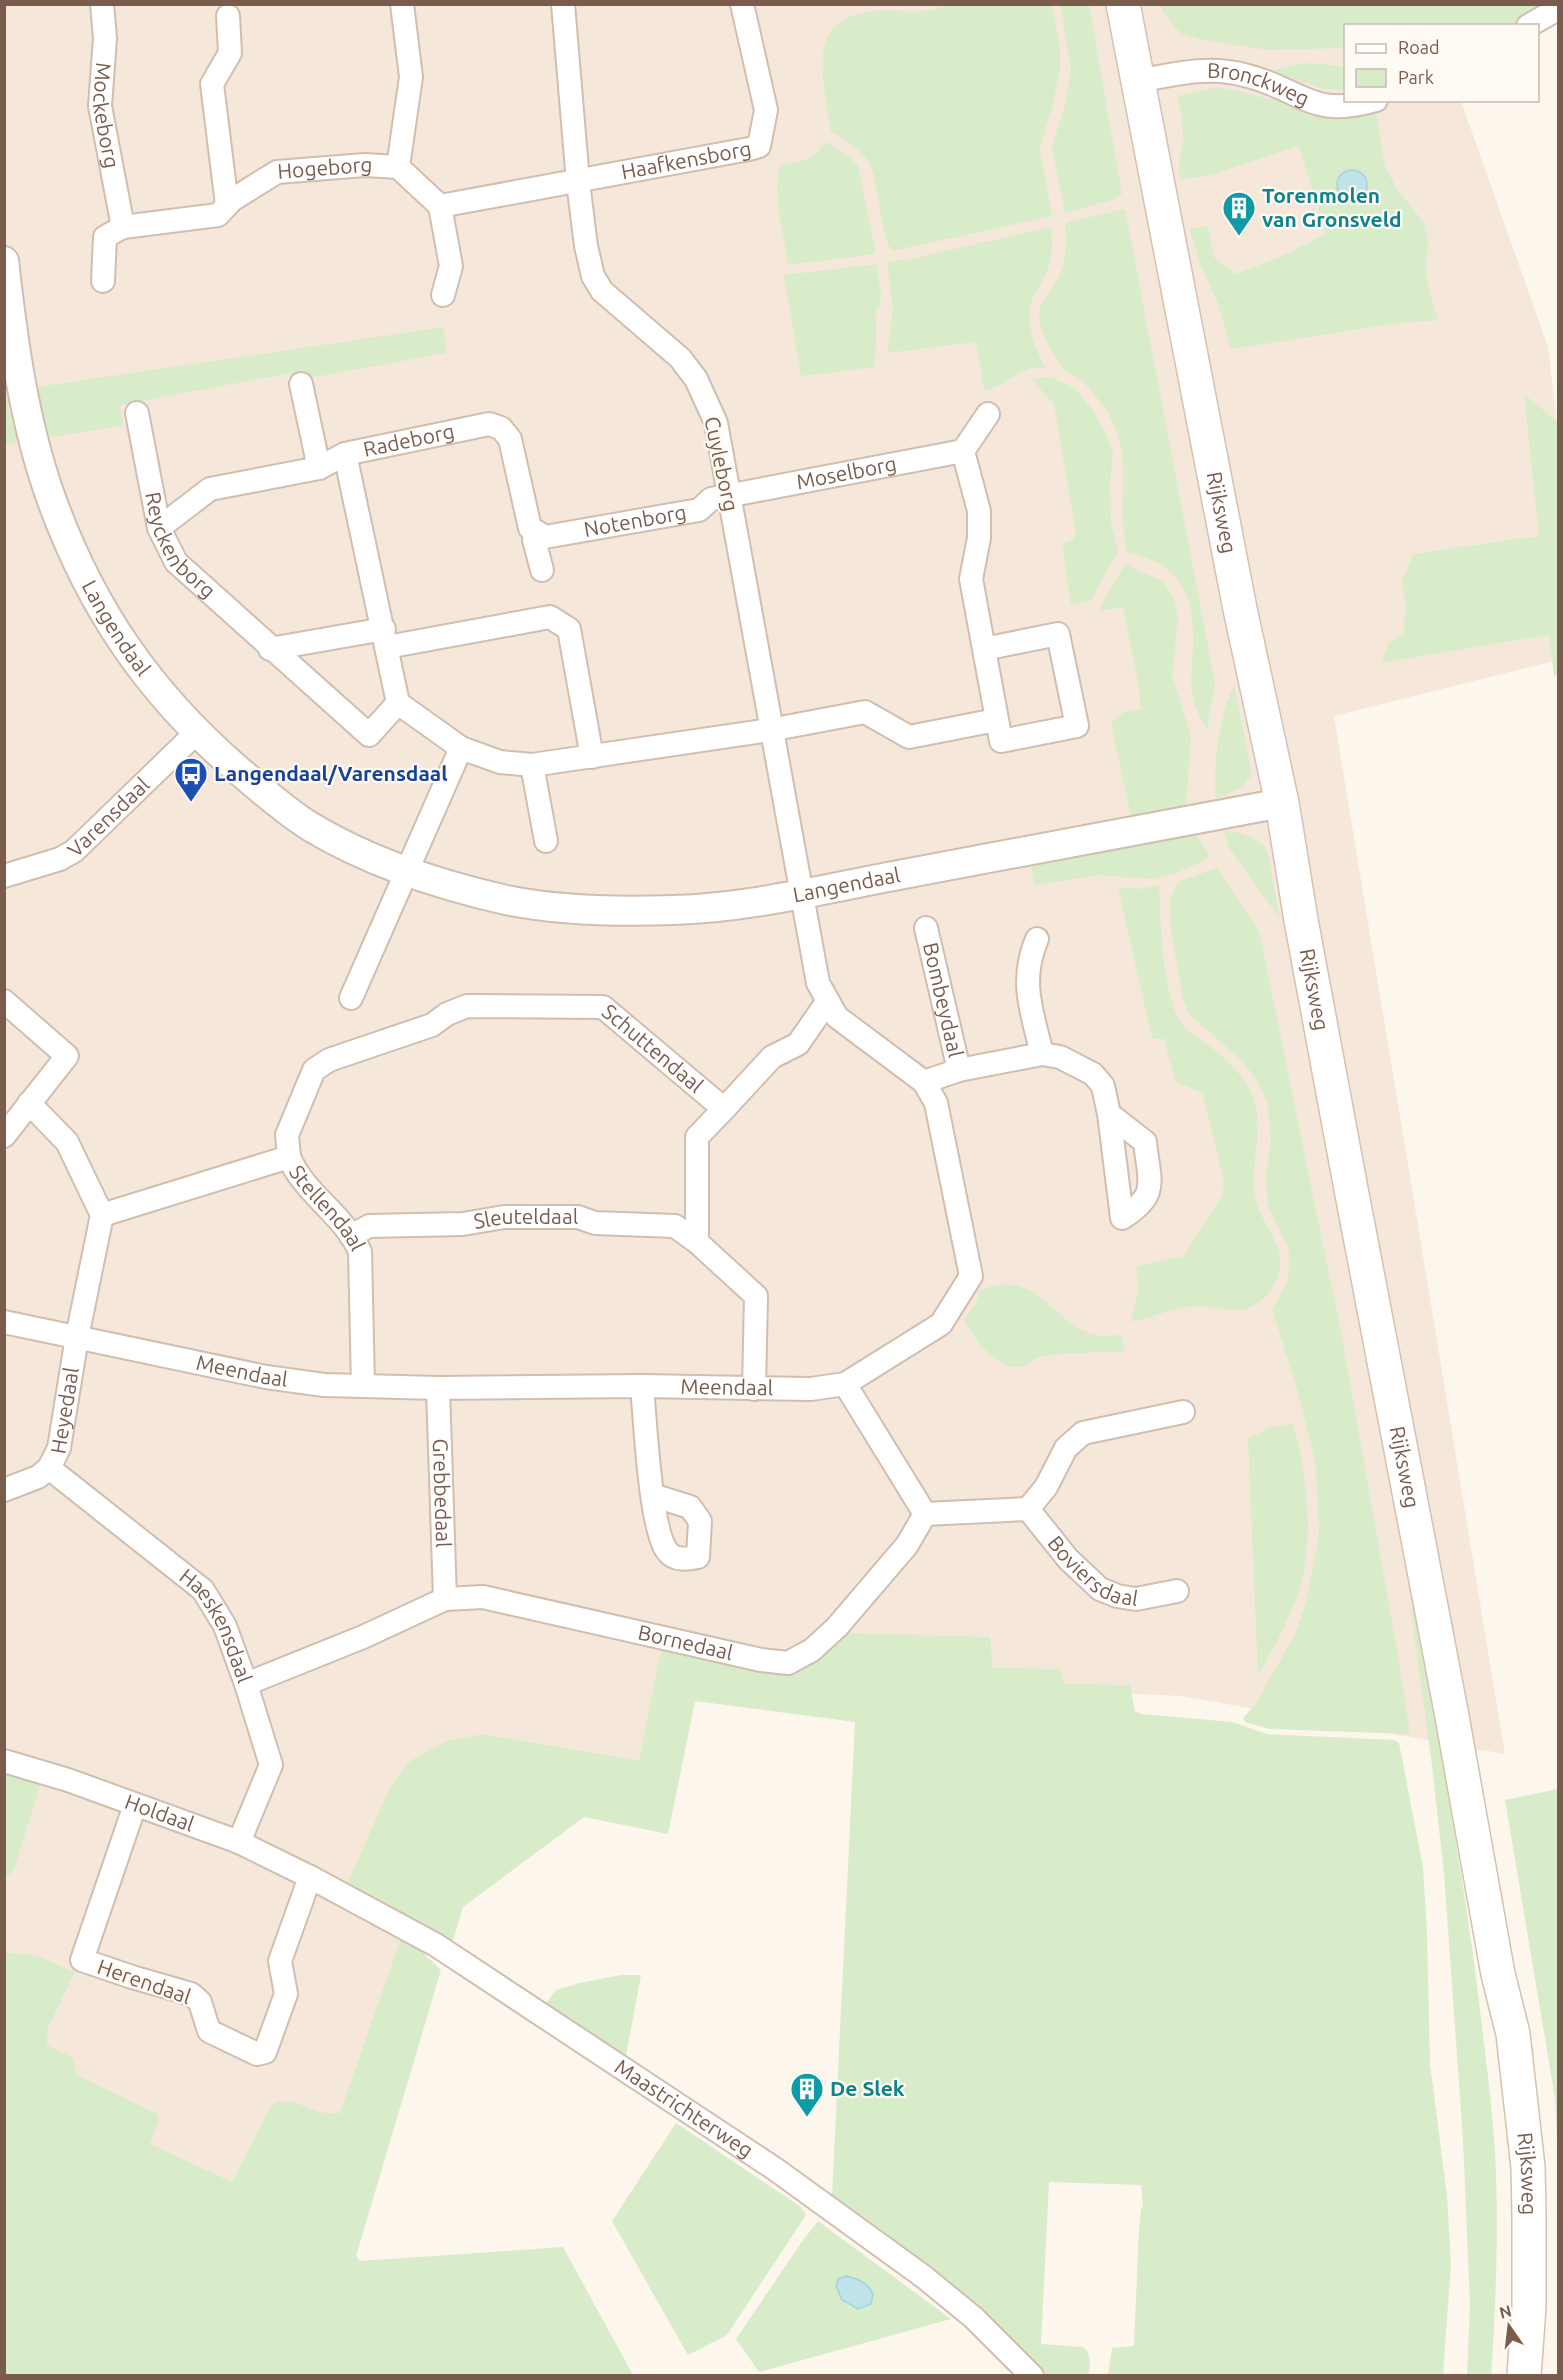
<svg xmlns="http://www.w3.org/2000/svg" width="1563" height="2380" viewBox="0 0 1563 2380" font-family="Ubuntu,sans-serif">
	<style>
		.residential { fill: #f5e8da }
		.green { fill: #d8ecc9; fill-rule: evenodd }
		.water { fill: #bfe3e8; stroke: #a5d3da; stroke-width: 1.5 }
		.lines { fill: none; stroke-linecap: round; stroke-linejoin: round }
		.minor-casing { stroke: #d1beb0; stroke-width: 26 }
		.tertiary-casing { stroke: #d1beb0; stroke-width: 32 }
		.secondary-casing { stroke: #d6c0b0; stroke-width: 36 }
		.minor { stroke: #fff; stroke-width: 22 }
		.tertiary { stroke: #fff; stroke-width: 28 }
		.secondary { stroke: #fff; stroke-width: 33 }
		.labels { text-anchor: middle; stroke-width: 4.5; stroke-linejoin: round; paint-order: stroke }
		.street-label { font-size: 21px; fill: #7a5c4d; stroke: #fffaf3 }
		.culture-label { font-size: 21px; font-weight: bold; fill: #0d838f; stroke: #fffaf3; text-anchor: start }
		.transit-label { font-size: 21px; font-weight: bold; fill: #164399; stroke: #fffaf3; text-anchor: start }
	</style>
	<rect width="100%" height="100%" fill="#fdf6ec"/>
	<path class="residential" d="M5,5h1421l-80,21v74l115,1 87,246 10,87v226l-224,56 171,1038 -324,-58 -359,-16 -150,-23 -24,112 -216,113 -54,223 -373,271z"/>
	<path class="green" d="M952,4h94l6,4 8,39v24l-8,37 -12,40 12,68 -160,35c-7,-10 -8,-19 -10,-31 -9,-48 -4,-64 -51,-88 -6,-46 -29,-112 39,-120 18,-3 37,1 55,-1 9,-1 18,-4 27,-7z
		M1060,5h29l33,189 -11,6 -46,13 -13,-66 13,-43 6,-34z
		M1161,5h387l-36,20 -166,1 -1,22 -78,2 -67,-11 -20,-6 -16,-19z
		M1303,63l32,2 10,3v22l-22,-1 -53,-18z
		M1217,87c53,8 105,35 159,25l9,55 12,22 27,34 4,15 -2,28 2,22 10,32 -39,3 -168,26 -14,-48 -15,-32 -13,-41 19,-1 6,30 21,17 43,-16 48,-24 -27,-88 -85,28 -34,6c-2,-12 0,-22 2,-34 2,-18 0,-33 -5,-50z
		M827,142l22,14 9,10 18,88 -88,11c-4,-29 -16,-72 -8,-99l31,-8z
		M1125,209l90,474 -8,48c-6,-13 -13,-25 -15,-39 -2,-16 1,-34 1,-51 1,-49 -15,-78 -66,-89 -14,-59 14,-98 -29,-153 -11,-14 -19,-23 -35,-29 -9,-16 -24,-37 -24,-55 1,-16 15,-28 21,-41 7,-14 6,-35 5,-51z
		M1051,227c1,14 2,28 -3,42 -4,12 -14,22 -17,35 -6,22 5,44 14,64 -27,-3 -41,21 -61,22l-7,-44 -3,-4 -87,11 6,-44 -6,-47 24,-3z
		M876,264l5,29 -1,13 -5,4c3,20 0,37 0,57l-74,9 -17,-101z
		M444,327l2,26 -142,26 -14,-6 -170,32 4,20 -77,13 -11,-51z
		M1051,377l24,11 17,21 14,25 7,19 -3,30 1,41 7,27 -27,49 -20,5 -9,-61 11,-5 3,-5 -22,-130 -23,-25z
		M5,393l12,49 -12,3 -1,-51z
		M1524,394l34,28v253l-4,1 -5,-41 -168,28 7,-19 15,-11 3,-28 -4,-23 11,-28 126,-18z
		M1125,564l39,18 9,16 5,20 -6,58 19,60 -5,69 -55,11 -20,-93 11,-10 19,-4 -2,-21 -16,-81 -25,4z
		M1234,685l18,90 -10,12 -26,12c-3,-37 3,-81 18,-114z
		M1224,831c13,-1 34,6 42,18 4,7 11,58 14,70l-51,-71z
		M1197,835l12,19 -3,6 -32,14 -21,5 -55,-4 -63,10 -4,-23z
		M1217,868l42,63 83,406 60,342 8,55 -141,-5 -24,-7 -2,-4 12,-13 40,-71 11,-32 13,-66 -3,-67 -3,-17 -16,-63 -25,-80 15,-26 3,-19 -2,-17 -20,-41 -2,-30 5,-39 -4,-35 -10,-22 -15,-19 -52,-46 -7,-15 -12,-70 -1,-29 7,-19z
		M1159,885c2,44 2,90 18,131 7,17 30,26 43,38 10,9 20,20 27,31 22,34 2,75 8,112 5,26 31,48 24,76 -2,13 -14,25 -24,32 -15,10 -37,2 -54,1 -22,0 -48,11 -70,16l8,-36 -3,-20 48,-10 38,-61 2,-12 -21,-89 -28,-13 -11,-42 -12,-1 -34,-151 21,2z
		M995,1285c6,0 13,-1 19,0 31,5 50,44 82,50 8,2 16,0 24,0l3,4 1,12c-28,2 -57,1 -85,6 -6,1 -9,8 -15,9 -24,8 -51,-28 -60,-46l13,-19 2,-11z
		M1293,1423c13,48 22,115 7,164 -9,28 -26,63 -42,88l-10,-236 19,-10z
		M1414,1606c25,137 51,274 67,412 6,51 13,102 15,154 2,68 0,135 -5,203h-24l3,-69 -7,-167 -19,-266 -13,-115 -20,-147z
		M833,1633l157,4 3,31 67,1 4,14 2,1 64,1 5,26 7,3 90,8 35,12 127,6 5,3 24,124 4,66 3,131 17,132 4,67 -8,112h-335l4,-27 22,-2 5,-118 2,-19 2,-3 -2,-21 -92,-3 -8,162 42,3 4,4 3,10 -1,14h-46l-96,-88 -115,-91 23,-474 -160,-21 -27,133 -84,-17 -121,90 -12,40 -104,-62 43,-98 20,-26 37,-20 36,-7 156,27 23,-116 118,22z
		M4,1771l37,12 -26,83 -5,8 -5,2z
		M1558,1789v370l-3,-61 -50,-298z
		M401,1938l21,14 19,18 -85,286 4,5 203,-14 70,128h-628l-1,-423c10,3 20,1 30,4 16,3 26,11 41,16l-27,56 -1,17 25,12 5,18 80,39 2,5 -9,25 82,38 38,-75c16,-15 37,3 55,6 5,1 10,0 15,0z
		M621,1975h20l-16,86 -82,-54 13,-17 23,-7z
		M676,2123l125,84 5,8 -79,120 -39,20 -76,-134z
		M818,2221l133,98 -192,53 -23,-33 65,-96zM846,2276l16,5 -11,26 -9,-7z"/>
	<path class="water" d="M1337 185a15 15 0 1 1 30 0a15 15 0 1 1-30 0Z
		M846,2276c13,3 21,6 27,18l-2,10 -13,5 -16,-9 -6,-14 2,-7z"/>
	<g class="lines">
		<g class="minor-casing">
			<g id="minor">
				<path id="s1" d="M102,4l3,34 -5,68 23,121"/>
				<path d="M1528,26l30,-17"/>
				<path id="s2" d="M1138,81c37,-7 71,-16 110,-5 54,14 64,43 128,24"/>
				<path d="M398,167l13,-90 -9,-73"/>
				<path d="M227,205l-15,-121 18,-31 -2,-37"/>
				<path d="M440,206l11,60 -8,29"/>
				<path id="s3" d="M103,281l2,-44 18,-10 95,-12 14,-15 45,-28 88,-7 33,2 42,39 309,-57 10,-3 7,-36 -24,-106"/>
				<path d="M301,384l18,84"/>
				<path id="s4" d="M137,413l22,115 17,34 193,173 29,-32 -53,-249"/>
				<path d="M963,451l16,60v27l-8,41 30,162 76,-15 -19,-92 -74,15"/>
				<path id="s5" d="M159,528l51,-39 109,-21 26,-14 144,-30 12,4 9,11 20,89 15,9 154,-27 12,-11 252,-48 25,-37"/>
				<path d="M538,533l-4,7 8,30"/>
				<path d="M387,647l163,-30 19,12 23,128"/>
				<path d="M270,649l114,-20"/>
				<path d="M398,703l63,45 39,14 32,3 238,-35 95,-18 44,25 87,-17"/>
				<path d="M532,765l14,76"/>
				<path id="s6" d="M4,876l56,-17 14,-8 122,-118"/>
				<path id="s7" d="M926,928l33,142"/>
				<path d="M1037,939c-18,42 -5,73 5,115"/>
				<path d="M351,998l110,-250"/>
				<path d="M4,1001l63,55 -63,80"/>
				<path d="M924,1082l35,-12 83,-16 18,3 33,17 10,12 6,28 13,104c38,-24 27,-36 23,-76l-36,-28"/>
				<path id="s8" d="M289,1157l-2,-22 27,-65 15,-10 103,-35 15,-11 20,-8 136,1 121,102 48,-52 26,-13 29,-42"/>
				<path id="s9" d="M102,1215l187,-58c15,37 56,58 71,95l3,134"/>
				<path id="s10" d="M351,1236l18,-10 94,-2 41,-7h74l17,6 80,3 22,16 59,54 -2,93"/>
				<path d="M697,1242v-105l27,-28"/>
				<path id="s11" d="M4,1322l262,55 58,8 114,3 204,-2 169,3 34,-5 96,-60 30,-48 -35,-173 -12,-21 -87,-65 -19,-34 -102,-560 -20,-44 -16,-21 -78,-67 -9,-15 -7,-30 -8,-64 -15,-178"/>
				<path d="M642,1386c3,31 8,147 26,166 7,9 20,7 30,5l2,-36 -10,-14 -38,-12"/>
				<path id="s12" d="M438,1388l7,211"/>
				<path id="s13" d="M49,1468l154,122 22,36 21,58 25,81 -32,77"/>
				<path id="s14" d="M4,1490l34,-13 11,-9 10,-20 18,-111 25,-122 -35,-73 -38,-39"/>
				<path d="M1028,1509l18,-22 20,-39 17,-15 100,-21"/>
				<path id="s15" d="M925,1514l103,-5 40,50 32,30 17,7 19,3 41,-8"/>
				<path id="s16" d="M246,1684l117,-47 82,-38 38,-2 278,63 27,3 24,-13 25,-23 70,-82 18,-31 -80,-130"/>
				<path id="s17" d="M4,1761l64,19 171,62 71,35 126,68 339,224 149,108 50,41 58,58"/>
				<path d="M135,1805l-53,155 50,17 59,17 9,8 9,29 48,23 8,-2 21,-58 -6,-33 30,-84"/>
			</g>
		</g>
		<g class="tertiary-casing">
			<g id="tertiary">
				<path id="s18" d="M4,261c9,80 20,162 47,237 40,111 98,195 187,272 24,20 47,41 73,57 58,35 129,58 195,73 54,11 112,12 167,10 77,-2 155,-22 231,-36 126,-24 252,-47 378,-71"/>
			</g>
		</g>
		<g class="secondary-casing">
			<g id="secondary">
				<path id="s19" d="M1123,4l117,605 42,194 19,117 50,269 100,522 47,263 15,60 15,133 1,48v92l-5,69"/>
			</g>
		</g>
		<use href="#minor" class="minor"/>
		<use href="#tertiary" class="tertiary"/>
		<use href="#secondary" class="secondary"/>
	</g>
	<defs>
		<g id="building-pin" transform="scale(1.725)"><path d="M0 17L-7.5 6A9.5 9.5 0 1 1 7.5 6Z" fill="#0f9aa8" stroke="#fffaf3"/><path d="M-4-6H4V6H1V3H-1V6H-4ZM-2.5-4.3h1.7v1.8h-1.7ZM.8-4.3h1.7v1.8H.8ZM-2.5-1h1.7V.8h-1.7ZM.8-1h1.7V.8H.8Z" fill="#fff"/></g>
		<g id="bus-pin" transform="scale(1.725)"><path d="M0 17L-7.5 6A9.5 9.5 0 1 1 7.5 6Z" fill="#1a4fb4" stroke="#fffaf3"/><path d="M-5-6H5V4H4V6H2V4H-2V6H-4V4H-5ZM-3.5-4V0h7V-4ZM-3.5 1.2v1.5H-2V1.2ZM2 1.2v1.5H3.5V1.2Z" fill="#fff"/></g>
	</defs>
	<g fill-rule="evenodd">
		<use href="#building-pin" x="1239" y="208"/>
		<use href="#bus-pin" x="191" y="774"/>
		<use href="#building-pin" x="807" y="2089"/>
	</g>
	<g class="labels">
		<g class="street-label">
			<text dy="7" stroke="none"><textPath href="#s2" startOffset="123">Bronckweg</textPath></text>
			<text dy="7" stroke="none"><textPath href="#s1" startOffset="112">Mockeborg</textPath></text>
			<text dy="7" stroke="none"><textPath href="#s3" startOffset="663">Haafkensborg</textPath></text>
			<text dy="7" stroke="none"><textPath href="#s3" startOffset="282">Hogeborg</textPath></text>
			<text dy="7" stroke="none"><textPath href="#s5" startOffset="270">Radeborg</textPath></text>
			<text transform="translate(721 464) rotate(78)" y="7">Cuyleborg</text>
			<text dy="7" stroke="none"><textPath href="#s5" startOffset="798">Moselborg</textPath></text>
			<text dy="7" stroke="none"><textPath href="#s19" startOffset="518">Rijksweg</textPath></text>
			<text dy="7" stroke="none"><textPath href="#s5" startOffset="579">Notenborg</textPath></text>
			<text dy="7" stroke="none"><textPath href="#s4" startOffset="142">Reyckenborg</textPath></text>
			<text dy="7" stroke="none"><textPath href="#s18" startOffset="388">Langendaal</textPath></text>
			<text dy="7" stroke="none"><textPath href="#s6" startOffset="123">Varensdaal</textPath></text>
			<text dy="7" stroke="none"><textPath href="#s18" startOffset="1221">Langendaal</textPath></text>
			<text dy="7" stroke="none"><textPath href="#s19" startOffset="1004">Rijksweg</textPath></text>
			<text dy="7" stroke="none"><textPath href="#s7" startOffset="74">Bombeydaal</textPath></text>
			<text dy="7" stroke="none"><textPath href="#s8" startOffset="460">Schuttendaal</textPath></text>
			<text dy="7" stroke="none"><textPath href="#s9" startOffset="260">Stellendaal</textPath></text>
			<text dy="7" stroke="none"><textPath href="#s10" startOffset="178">Sleuteldaal</textPath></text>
			<text dy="7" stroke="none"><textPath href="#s11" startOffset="243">Meendaal</textPath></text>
			<text dy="7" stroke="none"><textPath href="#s11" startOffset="729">Meendaal</textPath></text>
			<text dy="7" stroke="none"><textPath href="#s14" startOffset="111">Heyedaal</textPath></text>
			<text dy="7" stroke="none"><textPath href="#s19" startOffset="1490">Rijksweg</textPath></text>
			<text dy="7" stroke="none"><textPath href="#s12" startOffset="105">Grebbedaal</textPath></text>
			<text dy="7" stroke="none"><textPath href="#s15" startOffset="196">Boviersdaal</textPath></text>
			<text dy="7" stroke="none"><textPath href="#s13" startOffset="234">Haeskensdaal</textPath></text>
			<text dy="7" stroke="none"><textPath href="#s16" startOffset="462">Bornedaal</textPath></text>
			<text dy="7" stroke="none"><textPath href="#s17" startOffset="164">Holdaal</textPath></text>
			<text transform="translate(144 1982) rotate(19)" y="7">Herendaal</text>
			<text dy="7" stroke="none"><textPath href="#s17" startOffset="768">Maastrichterweg</textPath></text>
			<text dy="7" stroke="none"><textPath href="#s19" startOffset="2208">Rijksweg</textPath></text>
		</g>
		<g class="culture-label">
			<text x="1262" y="203">Torenmolen<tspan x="1262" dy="24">van Gronsveld</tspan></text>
			<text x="830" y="2096">De Slek</text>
		</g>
		<g class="transit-label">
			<text x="214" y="781">Langendaal/Varensdaal</text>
		</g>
	</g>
	<rect width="1563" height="2380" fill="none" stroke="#7a5c4d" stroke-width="12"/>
	<rect x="1344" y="24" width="195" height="78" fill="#fffaf3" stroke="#cabbb1" stroke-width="1.5"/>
	<rect x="1356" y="44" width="30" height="9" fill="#ffffff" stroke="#cabbb1" stroke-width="1.5"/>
	<text x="1398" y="54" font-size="18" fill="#7a5c4d">Road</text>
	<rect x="1356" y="69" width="30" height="18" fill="#d8ecc9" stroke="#cabbb1" stroke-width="1.5"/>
	<text x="1398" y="84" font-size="18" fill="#7a5c4d">Park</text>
	<g transform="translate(1509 2326) rotate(346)" stroke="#fffaf3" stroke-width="4.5" paint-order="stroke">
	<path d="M0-4.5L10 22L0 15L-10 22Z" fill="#7a5c4d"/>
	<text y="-9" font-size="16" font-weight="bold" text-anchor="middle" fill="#7a5c4d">N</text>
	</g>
</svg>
